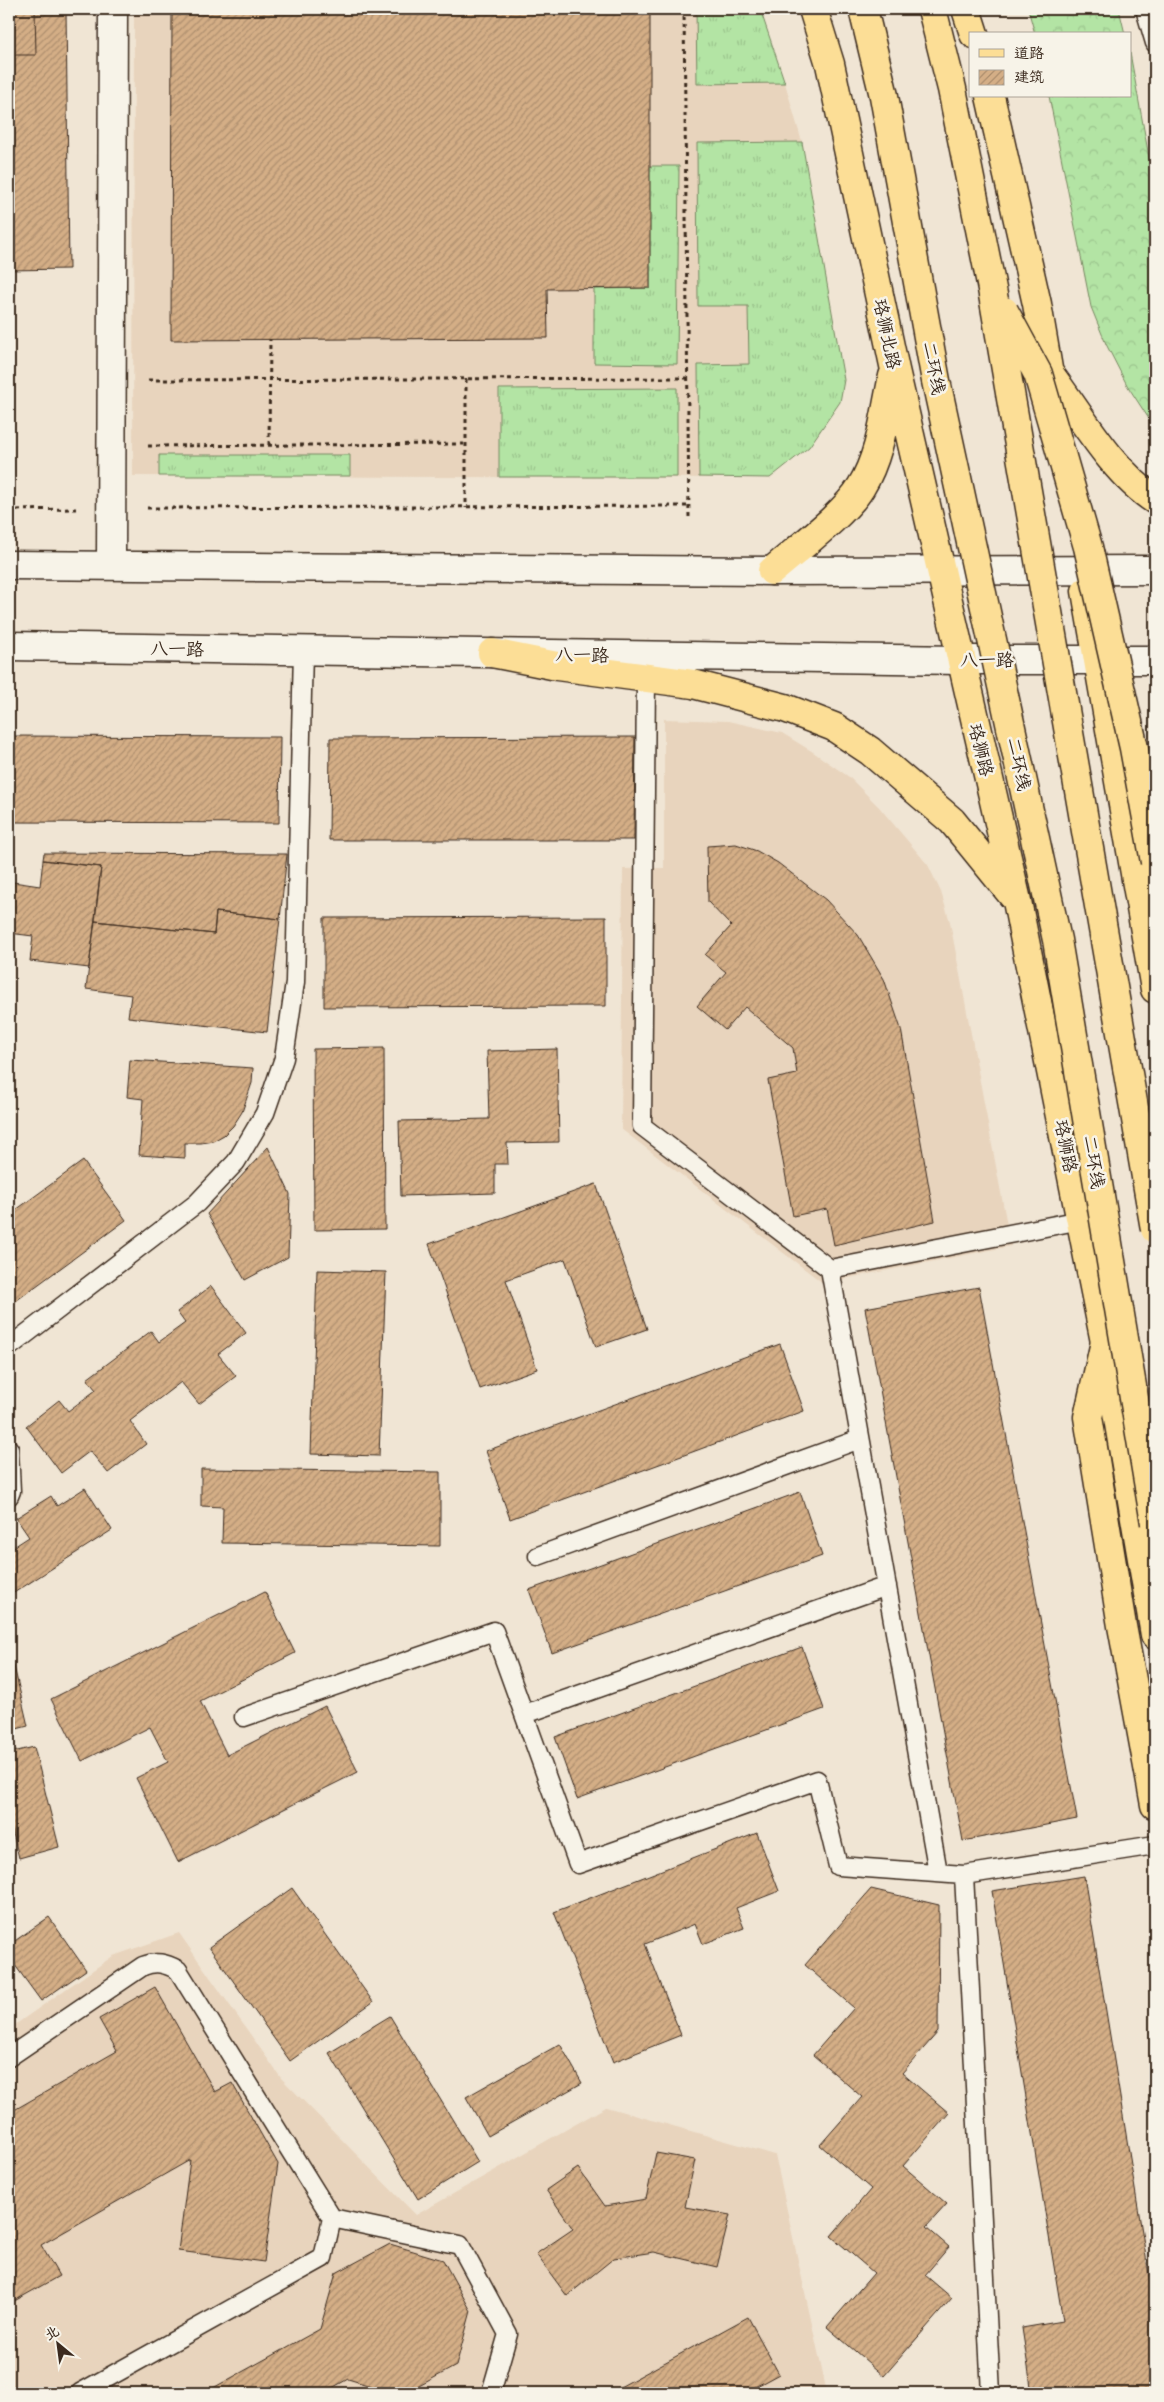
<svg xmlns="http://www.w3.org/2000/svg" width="1164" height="2402" viewBox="0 0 1164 2402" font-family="'Patrick Hand','LXGW WenKai TC',sans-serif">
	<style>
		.built { fill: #e8d4bd }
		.grass { fill: url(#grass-tufts); stroke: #778761 }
		.forest { fill: url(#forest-crowns); stroke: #778761 }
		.building { fill: url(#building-hatch); stroke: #3b2a1e }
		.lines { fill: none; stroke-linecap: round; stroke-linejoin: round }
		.service-casing { stroke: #3b2a1e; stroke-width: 21 }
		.minor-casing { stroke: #3b2a1e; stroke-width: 31 }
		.secondary-casing { stroke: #3b2a1e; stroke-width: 31 }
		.primary-casing { stroke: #3b2a1e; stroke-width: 31 }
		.trunk-casing { stroke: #3b2a1e; stroke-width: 31 }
		.path { stroke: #3b2a1e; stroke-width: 3; stroke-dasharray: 4 4; stroke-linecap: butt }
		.service { stroke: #f7f3e8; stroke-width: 18 }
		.minor { stroke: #f7f3e8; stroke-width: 28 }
		.secondary { stroke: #f7f3e8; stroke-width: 28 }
		.primary { stroke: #fcde96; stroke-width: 28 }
		.trunk { stroke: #fcde96; stroke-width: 28 }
		.trunk-bridge-casing { stroke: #3b2a1e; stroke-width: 31; stroke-linecap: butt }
		.trunk-bridge { stroke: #fcde96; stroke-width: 28 }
		.labels { text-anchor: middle; stroke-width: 5; stroke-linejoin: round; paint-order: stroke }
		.street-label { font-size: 18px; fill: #3b2a1e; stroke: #f7f3e8 }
	</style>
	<defs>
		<pattern id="grass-tufts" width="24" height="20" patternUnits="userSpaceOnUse" patternTransform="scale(1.25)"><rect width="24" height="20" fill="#b3e4a4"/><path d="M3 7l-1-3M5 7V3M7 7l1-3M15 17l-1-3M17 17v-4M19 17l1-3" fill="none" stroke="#9bc48d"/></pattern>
		<pattern id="forest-crowns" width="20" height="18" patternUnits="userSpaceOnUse" patternTransform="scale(1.25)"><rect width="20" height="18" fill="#b3e4a4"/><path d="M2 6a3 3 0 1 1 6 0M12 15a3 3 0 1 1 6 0" fill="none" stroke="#9bc48d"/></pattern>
		<pattern id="building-hatch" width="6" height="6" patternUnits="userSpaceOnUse" patternTransform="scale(1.25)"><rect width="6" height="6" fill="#d4ae86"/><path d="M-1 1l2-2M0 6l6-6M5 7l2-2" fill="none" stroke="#ad8e6d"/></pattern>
	</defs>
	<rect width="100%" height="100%" fill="#f0e5d4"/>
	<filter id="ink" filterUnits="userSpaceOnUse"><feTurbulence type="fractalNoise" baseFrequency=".02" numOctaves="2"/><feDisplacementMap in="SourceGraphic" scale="10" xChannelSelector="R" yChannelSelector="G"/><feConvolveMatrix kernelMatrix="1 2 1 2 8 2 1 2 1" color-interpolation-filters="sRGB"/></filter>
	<g filter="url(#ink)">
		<path class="built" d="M134,9h626l25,74 17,59 42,238 -4,22 -31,45 -39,31 -637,-2z
			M664,719l64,2 54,12 31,19 36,25 30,30 49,58 13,27 9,30 61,324 -188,37 -202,-154 2,-260 41,-1z
			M179,1933l102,145 135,137 190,-108 169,48 52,238h-818v-364l104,-73z"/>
		<path class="grass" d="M696,9h64l25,74 -88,1z
			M802,142l42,238 -4,22 -31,45 -39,31 -71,-1 -1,-112 51,-1 -1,-58h-50l-1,-163z
			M649,166h30l-2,198 -83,-1v-74l56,-1z
			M677,388v89h-178v-88z
			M159,455h191v21h-191z"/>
		<path class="forest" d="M1028,9h91l6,25h-90z
			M1130,53l25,137v232h-4l-24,-37 -21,-41 -15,-37 -42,-211h81z"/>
		<path class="building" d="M9,9h57l3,260 -60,1z
			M9,9h26l1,46h-27z
			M172,9h478v279l-103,1 1,49 -377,2z
			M9,736l271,1 -1,86 -270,-1z
			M635,737l-1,103h-305l1,-102z
			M736,844l21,7 21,12 48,37 32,35 26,44 17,50 34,192 -101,24 -7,-36 -34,7 -25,-136 29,-6 -4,-26 -48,-41 -20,23 -28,-24 29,-34 -21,-17 26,-29 -23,-24 -1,-56z
			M44,853l243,1 -7,65 -64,-7 -2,22 -119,-13 6,-54 -58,-7z
			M43,860l58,7 -12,101 -59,-7 3,-25 -24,-3v-22l4,-29 27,4z
			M216,912l64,7 -13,113 -139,-15 3,-22 -45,-6 9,-68 119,13z
			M606,917v89l-282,1v-89z
			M384,1048l1,181 -71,1 -1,-181z
			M557,1049l2,93 -52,1 1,21h-13v29l-94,3 -2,-75 90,-2 -2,-68z
			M130,1060l123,8 -1,15 -10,29 -9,14 -9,9 -11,6 -12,2h-16v15l-46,-3 4,-56 -16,-2z
			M268,1147l22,47 -2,63 -43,23 -38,-66z
			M83,1161l43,59 -117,86v-91z
			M596,1184l51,145 -51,18 -31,-88 -59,21 31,89 -57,20 -51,-145z
			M317,1270l69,2 -7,184 -68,-2z
			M211,1286l35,47 -28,21 18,22 -37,28 -18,-22 -51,39 16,23 -38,29 -18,-22 -29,22 -35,-47 33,-26 9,11 28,-21 -9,-11 64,-48 8,11 26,-19 -8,-11z
			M979,1287l98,532 -114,22 -98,-533z
			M780,1344l24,67 -294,108 -24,-68z
			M201,1469l239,3v74l-218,-3 1,-36 -22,-1z
			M85,1488l27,42 -103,66v-46l20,-13 -13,-19 35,-22 6,10z
			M800,1492l22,64 -270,97 -23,-63z
			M265,1592l30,61 -95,48 27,54 98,-49 33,66 -180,90 -42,-84 32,-16 -18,-35 -68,34 -31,-62z
			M802,1647l22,62 -247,90 -22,-62z
			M13,1662l15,64 -19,5v-68z
			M34,1747l25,100 -40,11 -10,-41v-64z
			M757,1833l22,58 -43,17 8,20 -41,16 -8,-20 -50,20 36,91 -68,27 -59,-150z
			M1084,1876l71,436v81h-123l-10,-65 41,-7 -71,-430z
			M292,1888l81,114 -83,59 -81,-114z
			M871,1889l68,16 -1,127 -36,41 47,40 -46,53 44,38 -21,23 23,20 -24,28 27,23 -68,78 -57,-49 47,-54 -43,-37 40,-47 -51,-44 42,-48 -49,-42 41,-47 -49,-43z
			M49,1917l37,53 -45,31 -32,-44v-12z
			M155,1987l60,105 17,-9 46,81 -14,98 -86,-11 12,-91 -149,85 18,31 -50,28v-191l108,-62 -18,-32z
			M390,2016l88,146 -60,37 -89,-146z
			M560,2044l22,39 -94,53 -22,-39z
			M656,2153l39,7 -10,47 45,8 -13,52 -63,-15 -40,6 -47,38 -31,-42 37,-25 -27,-39 32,-22 27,38 41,-7z
			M390,2244l53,16 28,51 -15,55 -50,27h-12l-46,-14 -25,14h-119l116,-64 16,-56z
			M748,2317l31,57 -35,19h-135z"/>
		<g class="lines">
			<g class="service-casing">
				<path id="service" d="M1145,9l10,34
					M646,678l-4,448 188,143 251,-49
					M830,1269l108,603
					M9,1347l188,-144 39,-41 29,-49 19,-55 11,-76 8,-331
					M9,1449l2,42 -2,5
					M538,1556l322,-117
					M525,1714l362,-128
					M244,1717l250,-86 84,233 239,-84 21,86 126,9
					M9,2057l134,-91c13,-5 22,-3 35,4l154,248 128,27 48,89 -17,59
					M80,2393l243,-135 9,-40
					M991,2393l-27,-518 191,-30"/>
			</g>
			<g class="minor-casing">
				<path id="minor" d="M111,565l2,-556"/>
			</g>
			<g class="secondary-casing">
				<path id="secondary" d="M9,565l763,6 383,-1
					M9,646l951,14h195"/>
			</g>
			<g class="primary-casing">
				<path id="primary" d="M813,9l17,55 65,306 122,531 88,441 50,293
					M966,9l8,25
					M990,96l47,208 16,94
					M1049,373c30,40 64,100 106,127
					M772,571c25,-22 73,-57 89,-84 20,-32 24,-75 32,-111
					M1086,591l69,398
					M492,653l65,13 136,18 92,24 49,19 36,24 82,70 61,75"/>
			</g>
			<g class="trunk-casing">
				<path id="trunk" d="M1105,1342l-17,75 34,209 33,179"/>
			</g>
			<path class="path" d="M684,9l5,510
				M466,379v129
				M148,380l540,-2
				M269,445l1,-106
				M148,446l318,-2
				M147,508l542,-2
				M9,510l67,-1"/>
			<use href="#service" class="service"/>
			<use href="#minor" class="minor"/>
			<use href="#secondary" class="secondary"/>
			<use href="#primary" class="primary"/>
			<use href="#trunk" class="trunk"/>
			<g class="trunk-bridge-casing">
				<path id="trunk-bridge" d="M863,9l21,87 52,285 121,559 98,583
					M932,9l20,80 40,200 163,940
					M1004,311l34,63 50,173 46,201 21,114"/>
			</g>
			<use href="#trunk-bridge" class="trunk-bridge"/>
		</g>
	</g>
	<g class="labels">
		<g class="street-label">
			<text transform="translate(887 334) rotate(78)" y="6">珞狮北路</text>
			<text transform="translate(934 368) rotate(79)" y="6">二环线</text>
			<text transform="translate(177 649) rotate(1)" y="6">八一路</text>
			<text transform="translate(582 655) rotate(1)" y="6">八一路</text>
			<text x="987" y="666">八一路</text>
			<text transform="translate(981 750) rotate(77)" y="6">珞狮路</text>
			<text transform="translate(1019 764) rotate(78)" y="6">二环线</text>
			<text transform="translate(1066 1146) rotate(79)" y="6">珞狮路</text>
			<text transform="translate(1094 1162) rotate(81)" y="6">二环线</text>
		</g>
	</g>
	<rect width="1164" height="2402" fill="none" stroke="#f7f3e8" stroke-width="30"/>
	<rect x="15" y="15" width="1134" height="2372" fill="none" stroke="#3b2a1e" stroke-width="2" filter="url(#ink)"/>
	<rect x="969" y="32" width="162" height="65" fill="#f7f3e8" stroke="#aca397"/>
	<rect x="979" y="49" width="25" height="8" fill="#fcde96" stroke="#aca397"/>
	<text x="1014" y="58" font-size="15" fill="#3b2a1e">道路</text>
	<rect x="979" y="70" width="25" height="15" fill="url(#building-hatch)" stroke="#aca397"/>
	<text x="1014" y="82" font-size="15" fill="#3b2a1e">建筑</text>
	<g transform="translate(58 2344) rotate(331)" stroke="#f7f3e8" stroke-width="4" paint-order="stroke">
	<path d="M0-4L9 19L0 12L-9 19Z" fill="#3b2a1e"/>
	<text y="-8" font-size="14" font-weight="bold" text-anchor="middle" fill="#3b2a1e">北</text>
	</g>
</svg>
